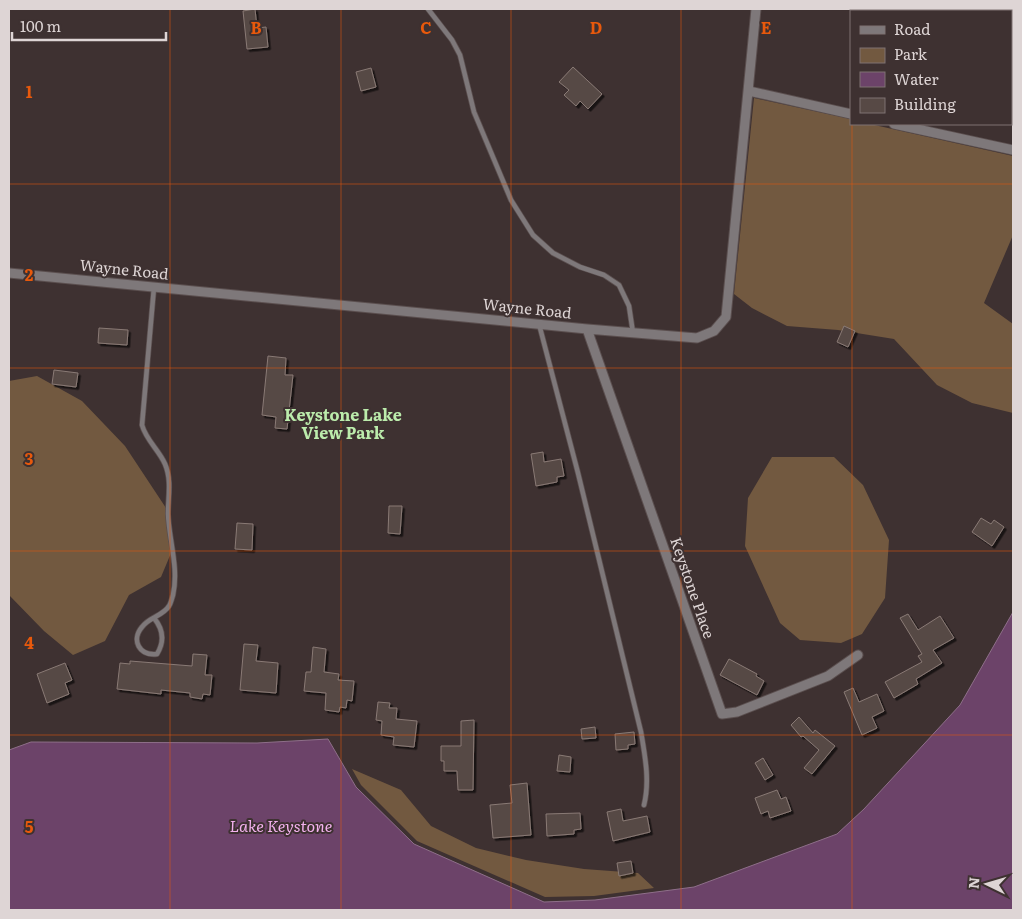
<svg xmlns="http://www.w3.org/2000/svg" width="1022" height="919" viewBox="0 0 1022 919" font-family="Literata,serif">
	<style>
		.green { fill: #725940 }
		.water { fill: #6c4369; stroke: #8e6f89 }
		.building { fill: #574945; stroke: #897a75; filter: url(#shadow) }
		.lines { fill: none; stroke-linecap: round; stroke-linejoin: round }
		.service-casing { stroke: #5b4f4f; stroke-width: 6 }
		.minor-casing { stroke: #5b4f4f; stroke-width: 11 }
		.service { stroke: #7e787a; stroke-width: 4.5 }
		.minor { stroke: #7e787a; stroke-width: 9 }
		.grid { fill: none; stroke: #e8590c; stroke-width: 1; stroke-opacity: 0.55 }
		.labels { text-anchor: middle; stroke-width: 4; stroke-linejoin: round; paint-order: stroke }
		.street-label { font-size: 15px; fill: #ded5d5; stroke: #3e3131 }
		.neighbourhood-label { font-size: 16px; font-weight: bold; fill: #bcecac; stroke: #3e3131 }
		.water-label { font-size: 16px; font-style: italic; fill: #f3b1ee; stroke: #3e3131 }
		.grid-label { font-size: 16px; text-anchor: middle; font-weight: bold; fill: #e8590c; stroke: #3e3131; stroke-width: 4; stroke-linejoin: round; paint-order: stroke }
	</style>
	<defs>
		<filter id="shadow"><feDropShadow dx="2.5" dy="2.5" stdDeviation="0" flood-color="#0009"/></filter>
	</defs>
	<rect width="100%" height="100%" fill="#3e3131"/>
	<path class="green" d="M754,98l97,21v5h19l143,32v79l-29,68 29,21v89l-41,-10 -35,-18 -43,-46 -56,-9 -51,-4 -35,-18 -18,-14z
		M37,376l45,25 43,45 41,62 8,38 -13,31 -32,18 -24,46 -32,14 -29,-24 -35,-36v-214z
		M772,457h62l29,28 26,55 -4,58 -23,36 -21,9 -41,-3 -20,-17 -35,-77 3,-48z
		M352,769l49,21 30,36 45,22 50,12 58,9 54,4 16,15 -60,8 -49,1 -128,-56 -56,-56z"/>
	<path class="water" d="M1013,612v298h-1004v-160l22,-8 226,1 71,-4 28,48 58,57 130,58 51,-2 99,-13 143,-53 27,-25 96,-104z"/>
	<path class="building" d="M255,9l2,19 9,-1 2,20 -21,2 -4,-38z
		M573,67l29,27 -14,15 -8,-8 -4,5 -12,-11 5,-5 -10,-8z
		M371,68l5,19 -15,4 -5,-19z
		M844,326l11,5 -7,16 -11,-5z
		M99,328l29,2 -1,15 -29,-2z
		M268,356l18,2 -1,17h8l-6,54 -12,-1 1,-11 -14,-2z
		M54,370l24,3 -2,14 -24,-3z
		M543,452l1,10 17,-3 3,17 -7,1v5l-21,4 -5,-32z
		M389,506h13l-2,28 -12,-1z
		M981,518l10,6 3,-4 10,7 -12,19 -20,-14z
		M237,523l16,1 -1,26 -17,-1z
		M908,614l10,16 22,-14 14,22 -21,12 9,13 -26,16 2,5 -24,14 -9,-16 37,-20 -4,-6 4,-2 -22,-36z
		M244,644l14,1 -2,16 22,2 -2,30 -36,-3z
		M313,647l13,2 -2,23 15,2 -1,6 16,1 -2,20 -5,-1 -1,8 -6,-1 -1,5 -14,-2 1,-17 -22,-2 2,-19h5z
		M193,654l14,1 -2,20h7l-2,20 -7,-1 -1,5 -12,-2v-4l-29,-3v4l-44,-5 3,-26 10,1v-3l62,5z
		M729,659l28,15 -1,2 8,5 -7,14 -37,-20z
		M65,663l7,17 -7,3 4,11 -22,9 -10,-29z
		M853,688l6,14 18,-8 7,17 -12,6 5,11 -15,7 -18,-43z
		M378,702l12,1 -1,5h8l-1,11 21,2 -3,26 -21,-2 1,-8 -13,-2 1,-14 -6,-1z
		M799,717l14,16 2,-3 20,16 -23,28 -8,-6 15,-18 -16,-14 -2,1 -10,-12z
		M474,720l-1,70h-15l-1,-19h-13v-10h-3v-15h20v-25z
		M595,727l1,11 -14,1 -1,-10z
		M634,732l1,12 -7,1v4l-12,1 -1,-16z
		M559,755l12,2 -1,15 -13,-1z
		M763,758l10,17 -8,5 -10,-17z
		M527,783l4,52 -38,3 -3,-33 22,-2 -2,-18z
		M777,790l4,9 5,-2 5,14 -21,7 -2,-7 -7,3 -6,-16z
		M621,809l2,12 24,-5 3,16 -37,9 -6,-29z
		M580,813l1,16 -7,1v4l-27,2 -1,-22z
		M631,861l2,12 -14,3 -2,-13z"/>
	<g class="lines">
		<g class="service-casing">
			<path id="service" d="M428,9l24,31 8,15 14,57 37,88 22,35 20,18 27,14 24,8 15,10 10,21 4,27
				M154,287l-12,138c4,15 17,25 23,39 7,16 3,34 3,50 1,26 11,54 5,81 -1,3 -2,8 -4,11 -6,10 -20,11 -27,21 -11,13 -3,29 15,27 8,-13 6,-25 -3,-36
				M539,324l39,149 63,259c4,24 9,49 3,73"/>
		</g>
		<g class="minor-casing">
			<path id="minor" d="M960,9l4,2
				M1011,41l2,2
				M749,91l102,23
				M894,124l119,26
				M9,273l578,56 110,9 17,-7 12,-14 30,-308
				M587,329l135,385 15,-2 91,-36 30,-21"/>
		</g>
		<use href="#service" class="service"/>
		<use href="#minor" class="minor"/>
	</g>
	<path class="grid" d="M170,9v901M341,9v901M511,9v901M681,9v901M852,9v2M852,124v786M9,184h1004M9,368h1004M9,551h1004M9,735h1004"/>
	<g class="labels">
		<g class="street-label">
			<text transform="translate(124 270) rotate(6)" y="5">Wayne Road</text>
			<text transform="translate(527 309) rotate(6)" y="5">Wayne Road</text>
			<text transform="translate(692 588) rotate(71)" y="5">Keystone Place</text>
		</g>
		<g class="neighbourhood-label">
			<text x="343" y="421">Keystone Lake<tspan x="343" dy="18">View Park</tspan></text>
		</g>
		<g class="water-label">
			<text x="281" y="832">Lake Keystone</text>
		</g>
	</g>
	<g class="grid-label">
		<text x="256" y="34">B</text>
		<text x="426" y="34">C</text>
		<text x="596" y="34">D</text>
		<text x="766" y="34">E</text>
		<text x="29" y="98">1</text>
		<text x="29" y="281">2</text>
		<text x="29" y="465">3</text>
		<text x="29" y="649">4</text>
		<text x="29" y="833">5</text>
	</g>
	<rect width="1022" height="919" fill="none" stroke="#ded5d5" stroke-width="20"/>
	<rect x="850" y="10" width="162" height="115" fill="#3e3131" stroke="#7e7373"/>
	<rect x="860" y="26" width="25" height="8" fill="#7e787a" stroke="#7e7373"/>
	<text x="894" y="35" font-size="15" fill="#ded5d5">Road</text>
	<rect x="860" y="48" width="25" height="15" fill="#725940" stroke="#7e7373"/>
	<text x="894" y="60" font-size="15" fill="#ded5d5">Park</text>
	<rect x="860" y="72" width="25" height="15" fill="#6c4369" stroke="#7e7373"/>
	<text x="894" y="85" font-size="15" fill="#ded5d5">Water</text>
	<rect x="860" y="98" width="25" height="15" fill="#574945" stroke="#7e7373"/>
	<text x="894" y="110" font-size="15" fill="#ded5d5">Building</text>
	<g transform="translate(987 884) rotate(275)" stroke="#3e3131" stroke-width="4" paint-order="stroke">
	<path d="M0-4L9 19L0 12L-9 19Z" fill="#ded5d5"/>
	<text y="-8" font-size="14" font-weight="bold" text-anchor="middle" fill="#ded5d5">N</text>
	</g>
	<path d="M12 32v8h154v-8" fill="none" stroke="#ded5d5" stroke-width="2.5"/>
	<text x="20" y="32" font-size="15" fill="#ded5d5" stroke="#3e3131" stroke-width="4" paint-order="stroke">100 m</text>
</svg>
